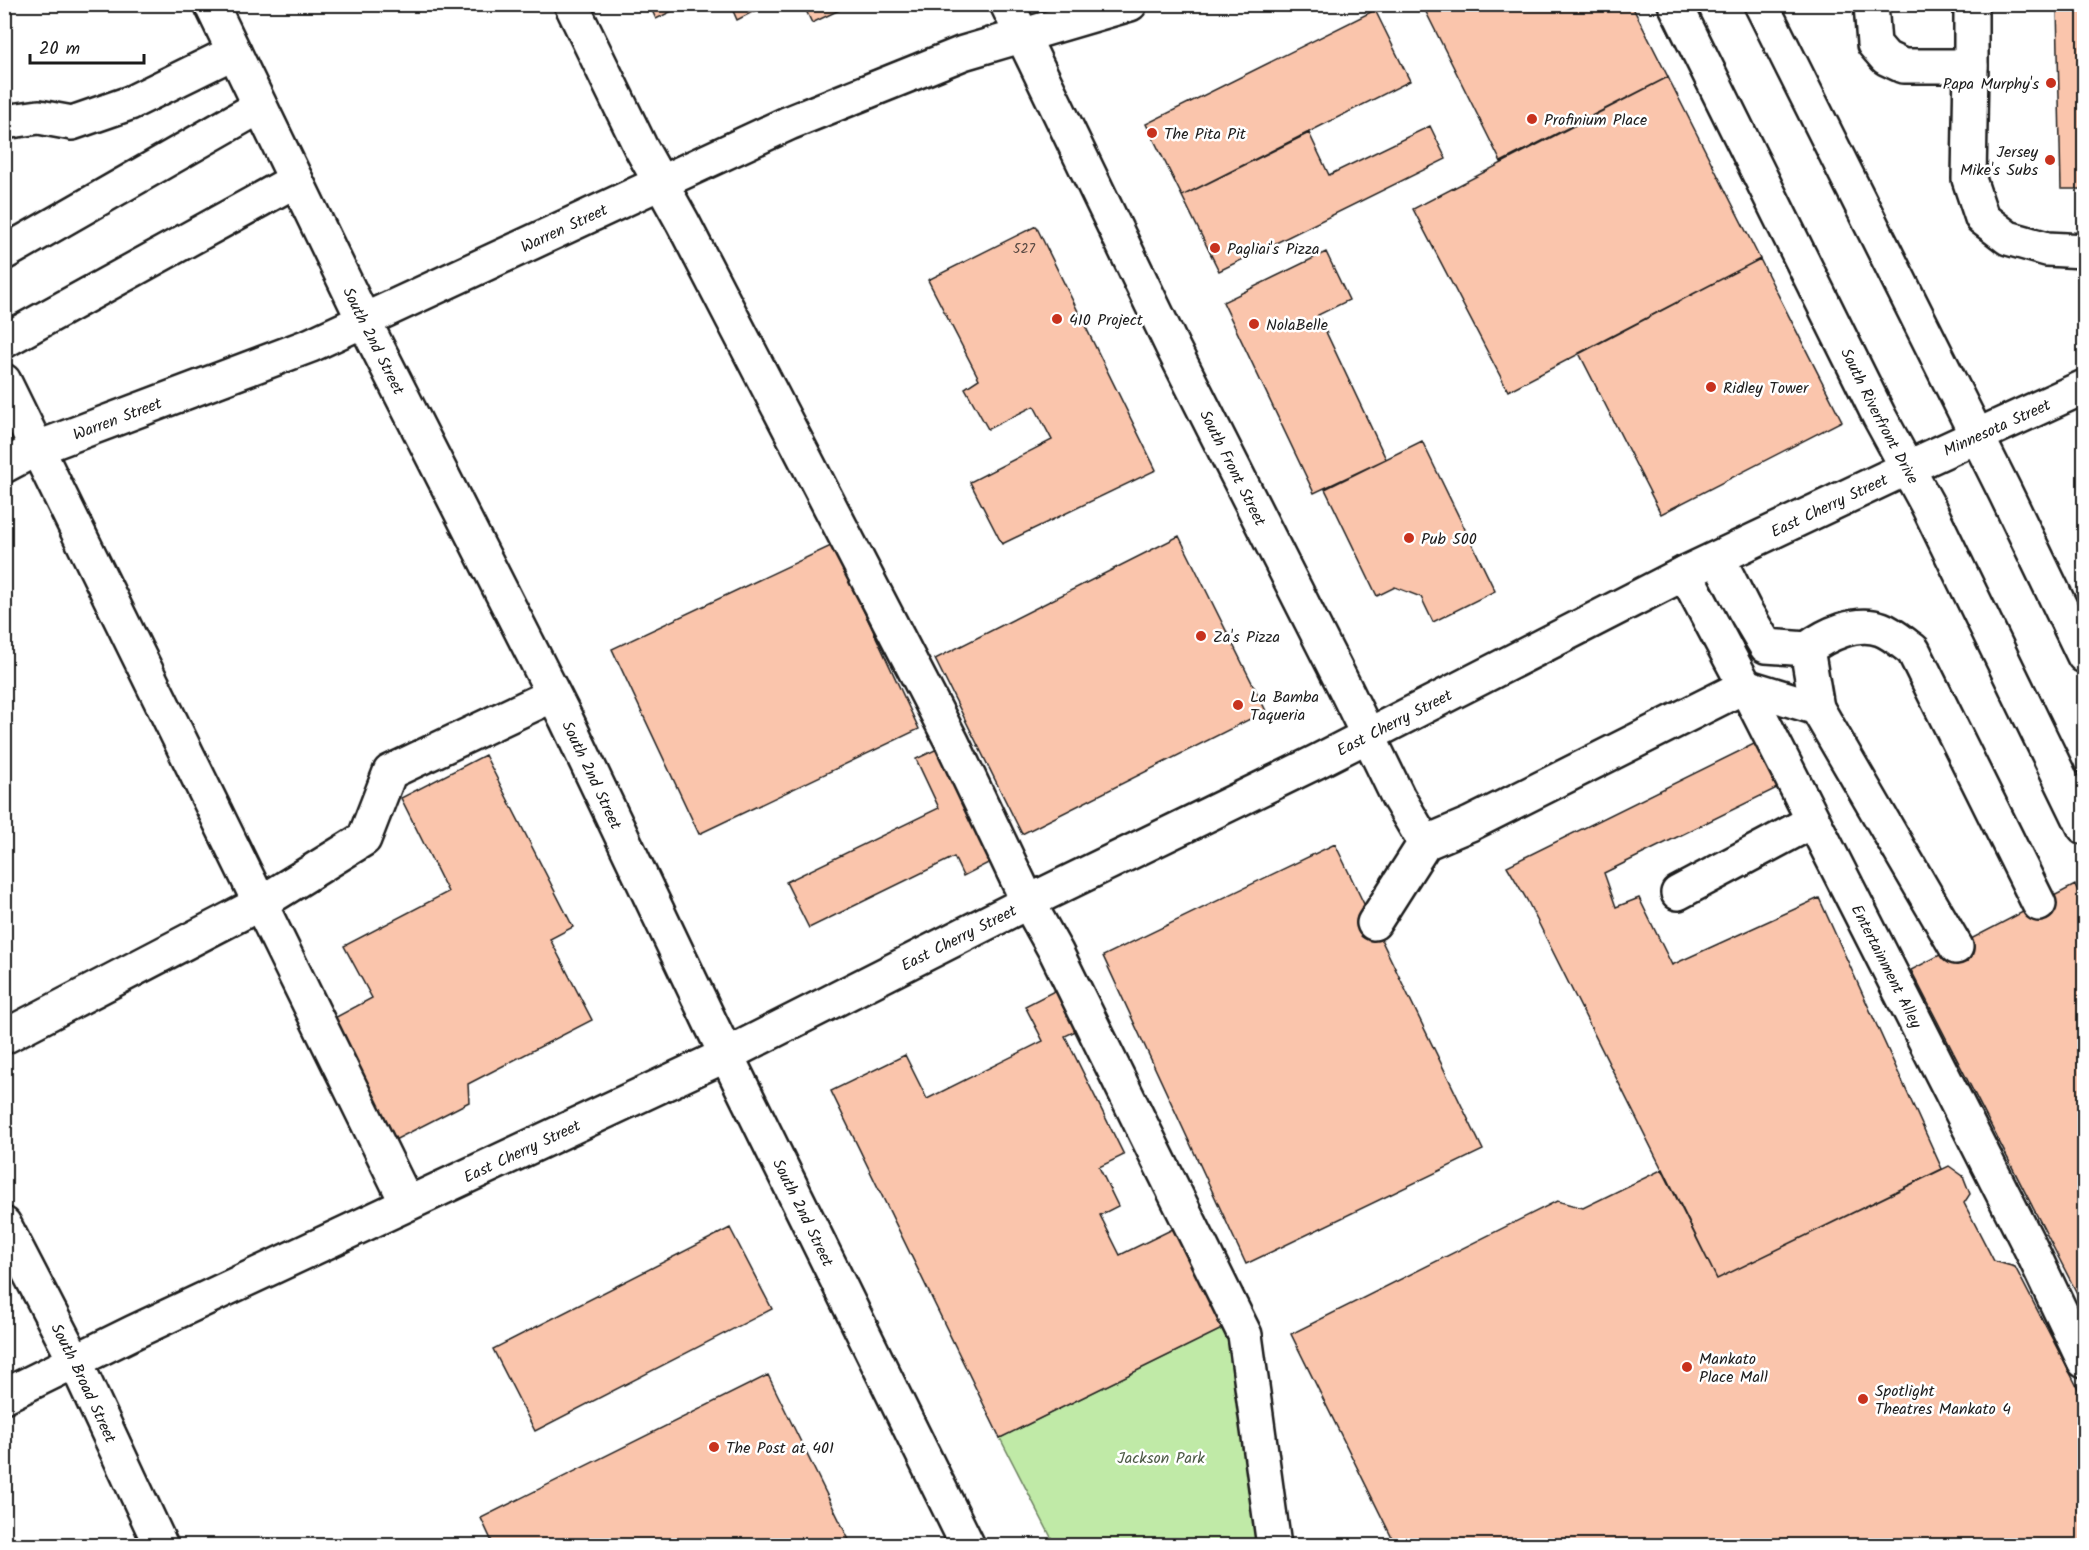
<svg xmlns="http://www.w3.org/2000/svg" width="2089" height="1550" viewBox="0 0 2089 1550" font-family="Kalam,sans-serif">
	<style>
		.green { fill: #c0eaa7; stroke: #6e8362; stroke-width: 1.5 }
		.building { fill: #fac5ac; stroke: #1c1c1c; stroke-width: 1.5 }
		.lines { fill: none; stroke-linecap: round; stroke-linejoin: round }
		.minor-casing { stroke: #1c1c1c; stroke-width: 38 }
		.major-casing { stroke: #1c1c1c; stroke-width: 38 }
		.minor { stroke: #fff; stroke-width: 33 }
		.major { stroke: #fff; stroke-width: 33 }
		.poi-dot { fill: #c8321e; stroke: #fff; stroke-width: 2 }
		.labels { text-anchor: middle; stroke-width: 5; stroke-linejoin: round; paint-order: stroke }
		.number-label { font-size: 14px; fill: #544640 }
		.poi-label { font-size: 16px; fill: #1c1c1c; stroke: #fff; text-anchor: start }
		.street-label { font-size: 16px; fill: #1c1c1c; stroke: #fff }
		.park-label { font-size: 16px; fill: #4d5a46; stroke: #fff }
	</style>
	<rect width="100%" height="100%" fill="#fff"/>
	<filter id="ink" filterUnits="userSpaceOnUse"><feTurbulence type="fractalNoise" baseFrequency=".0167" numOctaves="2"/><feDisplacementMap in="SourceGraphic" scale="12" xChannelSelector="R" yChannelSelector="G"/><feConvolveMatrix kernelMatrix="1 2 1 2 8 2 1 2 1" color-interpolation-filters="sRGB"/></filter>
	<g filter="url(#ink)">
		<path class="green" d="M1234,1323l25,212 -3,10h-201l-55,-107z"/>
		<path class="building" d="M649,4h37l-30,15z
			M730,4h38l-31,16z
			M803,4h49l-40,19z
			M1422,4h209l37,73 -167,85z
			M2084,5v184h-23l-4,-183z
			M1375,10l35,71 -228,115 -36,-72z
			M1668,77l92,182 -252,132 -95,-182z
			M1430,126l16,33 -227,112 -37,-75 127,-63 20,42z
			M1036,226l120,244 -154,74 -32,-62 82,-42 -18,-34 -46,23 -23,-41 14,-9 -51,-99z
			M1326,252l23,48 -31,15 68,144 -72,34 -91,-191z
			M1760,259l82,162 -181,93 -82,-161z
			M1422,441l73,150 -62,31 -12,-25 -26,-10 -18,9 -52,-107z
			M1179,536l87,175 -244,123 -87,-175z
			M833,545l86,184 -220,105 -87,-185z
			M952,742l54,112 -43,22 -9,-19 -145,71 -23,-46 153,-74 -23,-49z
			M1756,743l23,44 -175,86 12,34 23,-9 33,67 147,-67 123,271 -225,110 -190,-379 -20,-34z
			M485,755l88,172 -23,12 42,81 -124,64 1,18 -80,41 -62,-121 45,-24 -28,-52 104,-54 -47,-94z
			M1335,844l148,306 -237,114 -143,-308z
			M2075,885l9,18v404l-173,-337z
			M1064,986l20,41 -19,9 59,119 -25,12 19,39 -18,9 20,40 65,-32 49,100 -234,115 -169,-347 74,-36 22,44 116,-58 -18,-35z
			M1949,1166l14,10 7,18 -6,9 30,58 21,6 69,133v146h-688l-105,-212 266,-133 26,7 80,-39 54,110z
			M730,1228l42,81 -237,122 -42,-82z
			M768,1375l84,171h-358l-13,-28z"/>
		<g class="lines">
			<g class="minor-casing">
				<g id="minor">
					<path id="s1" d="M211,4l153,317 202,398 145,305 257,522"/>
					<path d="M571,4l69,142 43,77 269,519 76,160 28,50 189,383 29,211"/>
					<path id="s2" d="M1007,4l166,344 172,340 53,109 27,46 -51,80"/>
					<path d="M1871,4l3,40 12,14 17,8h68v-62"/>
					<path d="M1971,66l-2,113 13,39 26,20 39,11 37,2"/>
					<path d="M4,122l35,-5 33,6 58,-20 104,-51"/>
					<path d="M4,253l255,-146"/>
					<path d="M4,341l292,-161"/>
					<path d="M4,381l403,822"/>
					<path id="s3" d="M4,466l34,-18 273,-103 478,-222 174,-70 167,-49"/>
					<path d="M1718,558l26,51 22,37 41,3c19,-14 49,-29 74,-20 11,4 22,14 32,21l126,254"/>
					<path id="s4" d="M1685,573l60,113 286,563 53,112"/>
					<path d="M1807,649l10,59"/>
					<path d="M1425,843l45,-19 275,-138 72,22 139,239"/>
					<path d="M1678,893l135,-72"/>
					<path d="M4,1037l257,-134 103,-64 26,-67 163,-77"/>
					<path id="s5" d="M4,1224l71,137 86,185"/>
					<path id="s6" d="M4,1396l130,-64 592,-277 302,-153 288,-140 369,-189 222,-105 177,-81"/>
				</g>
			</g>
			<g class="major-casing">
				<g id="major">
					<path id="s7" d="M1675,4l204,412 48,88 157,323"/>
					<path d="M1761,4l244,488 79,164"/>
				</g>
			</g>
			<use href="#minor" class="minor"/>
			<use href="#major" class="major"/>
		</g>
	</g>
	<g class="poi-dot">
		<circle cx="2051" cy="83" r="6"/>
		<circle cx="1532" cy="119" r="6"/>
		<circle cx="1152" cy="133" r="6"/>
		<circle cx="2050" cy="160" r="6"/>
		<circle cx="1215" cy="248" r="6"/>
		<circle cx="1057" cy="319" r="6"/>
		<circle cx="1254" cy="324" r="6"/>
		<circle cx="1711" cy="387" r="6"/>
		<circle cx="1409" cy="538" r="6"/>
		<circle cx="1201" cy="636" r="6"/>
		<circle cx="1238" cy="705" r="6"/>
		<circle cx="1687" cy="1367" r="6"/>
		<circle cx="1863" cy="1399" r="6"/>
		<circle cx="714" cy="1447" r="6"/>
	</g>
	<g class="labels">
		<g class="number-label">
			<text x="1024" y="253">527</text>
		</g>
		<g class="poi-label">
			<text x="2039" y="89" text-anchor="end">Papa Murphy's</text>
			<text x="1544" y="125">Profinium Place</text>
			<text x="1164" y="139">The Pita Pit</text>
			<text x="2038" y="157" text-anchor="end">Jersey<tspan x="2038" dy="18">Mike's Subs</tspan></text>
			<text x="1227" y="254">Pagliai's Pizza</text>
			<text x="1069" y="325">410 Project</text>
			<text x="1266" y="330">NolaBelle</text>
			<text x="1723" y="393">Ridley Tower</text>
			<text x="1421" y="544">Pub 500</text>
			<text x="1213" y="642">Za's Pizza</text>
			<text x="1250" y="702">La Bamba<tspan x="1250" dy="18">Taqueria</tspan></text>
			<text x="1699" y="1364">Mankato<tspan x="1699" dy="18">Place Mall</tspan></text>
			<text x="1875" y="1396">Spotlight<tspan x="1875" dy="18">Theatres Mankato 4</tspan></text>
			<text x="726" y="1453">The Post at 401</text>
		</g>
		<g class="street-label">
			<text dy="6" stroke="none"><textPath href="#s3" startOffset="609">Warren Street</textPath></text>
			<text dy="6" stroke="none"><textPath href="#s1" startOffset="374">South 2nd Street</textPath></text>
			<text dy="6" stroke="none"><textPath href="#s7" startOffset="460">South Riverfront Drive</textPath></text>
			<text dy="6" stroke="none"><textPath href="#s3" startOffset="123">Warren Street</textPath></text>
			<text dy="6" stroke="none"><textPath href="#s6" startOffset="2216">Minnesota Street</textPath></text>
			<text dy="6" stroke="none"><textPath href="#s2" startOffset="516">South Front Street</textPath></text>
			<text dy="6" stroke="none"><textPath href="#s6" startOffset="2031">East Cherry Street</textPath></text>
			<text dy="6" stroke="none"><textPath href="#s6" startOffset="1545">East Cherry Street</textPath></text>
			<text dy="6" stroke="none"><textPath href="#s1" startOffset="860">South 2nd Street</textPath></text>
			<text dy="6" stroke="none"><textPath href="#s6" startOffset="1059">East Cherry Street</textPath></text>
			<text dy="6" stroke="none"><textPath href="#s4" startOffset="442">Entertainment Alley</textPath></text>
			<text dy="6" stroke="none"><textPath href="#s6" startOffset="573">East Cherry Street</textPath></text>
			<text dy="6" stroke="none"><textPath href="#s1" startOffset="1346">South 2nd Street</textPath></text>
			<text dy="6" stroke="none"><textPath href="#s5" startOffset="178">South Broad Street</textPath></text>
		</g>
		<g class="park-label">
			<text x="1161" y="1463">Jackson Park</text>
		</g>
	</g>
	<rect width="2089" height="1550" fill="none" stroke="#fff" stroke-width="24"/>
	<rect x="12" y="12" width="2065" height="1526" fill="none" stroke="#1c1c1c" stroke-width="2" filter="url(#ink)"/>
	<path d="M30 54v9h114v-9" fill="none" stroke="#1c1c1c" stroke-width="3"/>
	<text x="39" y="54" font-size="18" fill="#1c1c1c" stroke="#ffffff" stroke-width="4.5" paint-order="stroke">20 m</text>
</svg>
